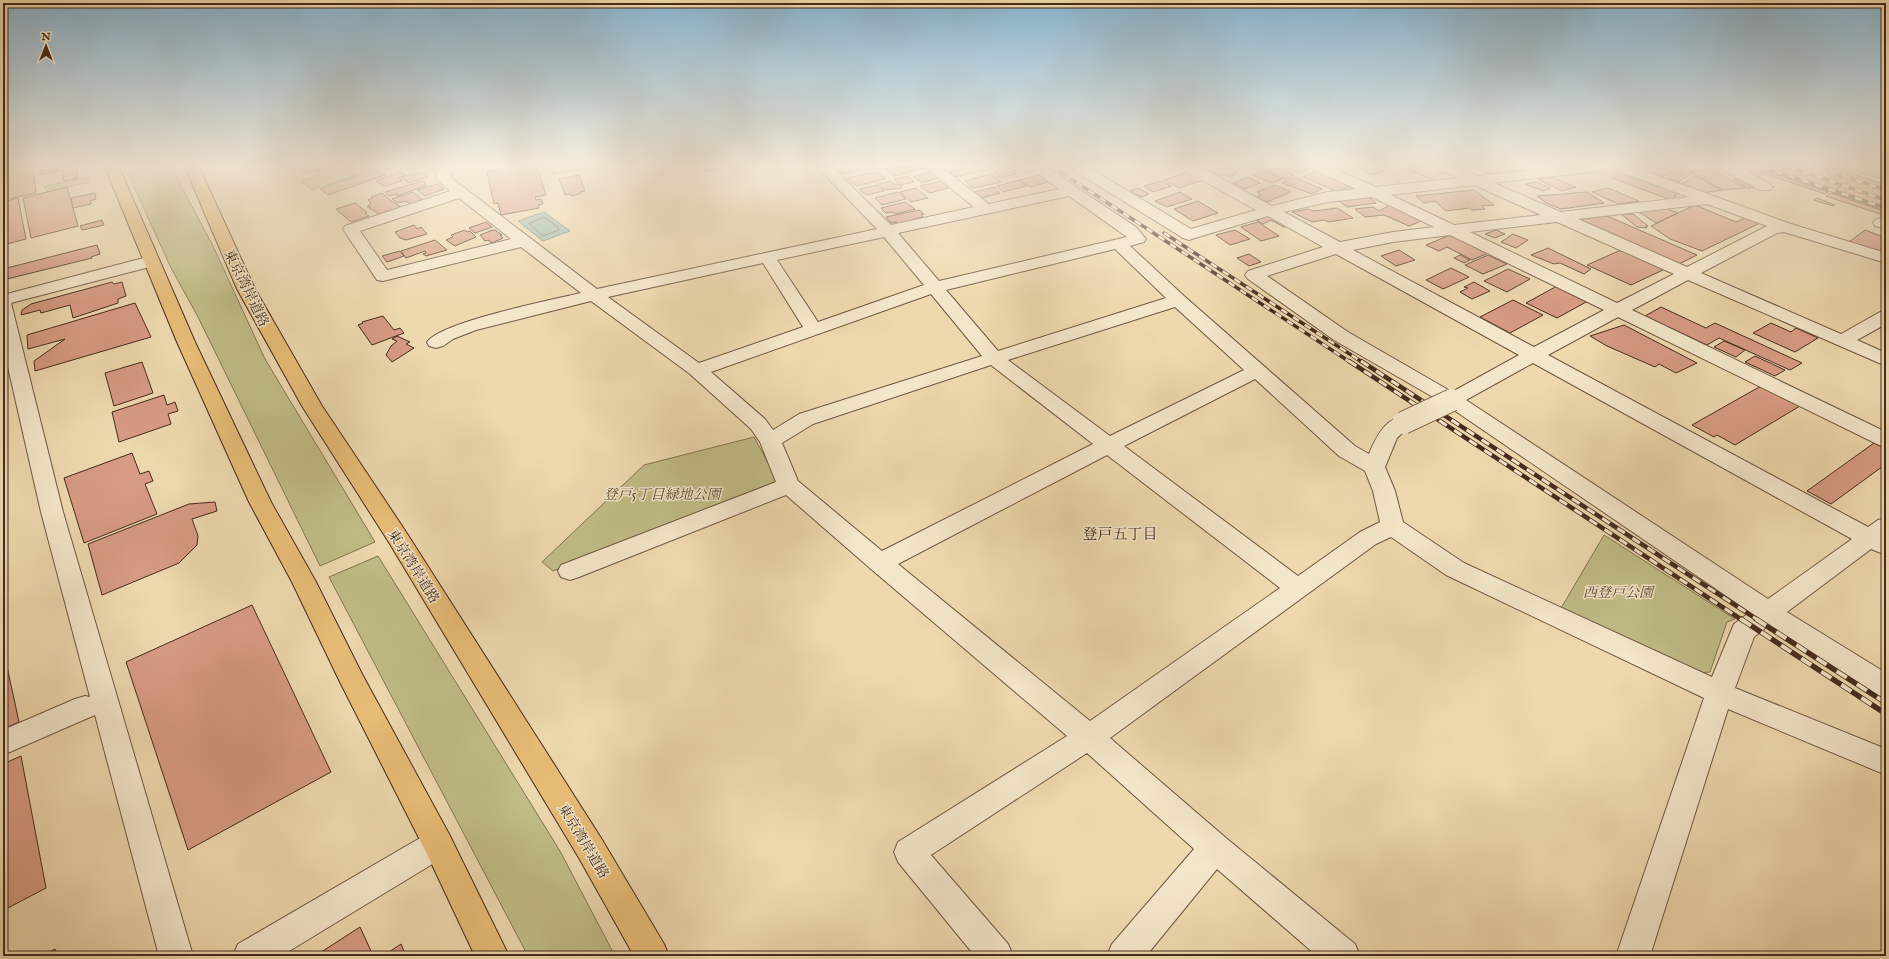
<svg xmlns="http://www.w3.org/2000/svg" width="1889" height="959" viewBox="0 0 1889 959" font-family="'IM FELL English','Noto Serif JP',serif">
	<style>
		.green { fill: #c0bc85; stroke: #837451 }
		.water { fill: #9ab9b0; stroke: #788075 }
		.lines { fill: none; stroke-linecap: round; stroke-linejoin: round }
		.shore { stroke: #707266; stroke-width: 1 }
		.building { fill: #d79b82; stroke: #462b1d }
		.minor-casing { stroke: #705641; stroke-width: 2 }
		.highway-casing { stroke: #462b1d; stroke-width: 2 }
		.minor { fill: #f4e6ca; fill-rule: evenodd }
		.highway { fill: #e7bc77; fill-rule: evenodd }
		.rail-far2-casing { stroke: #462b1d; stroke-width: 3.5 }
		.rail-far1-casing { stroke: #462b1d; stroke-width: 4.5 }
		.rail-casing { stroke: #462b1d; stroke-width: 5.5 }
		.rail-far2 { stroke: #f4e6ca; stroke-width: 2.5; stroke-dasharray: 7; stroke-linecap: butt }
		.rail-far1 { stroke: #f4e6ca; stroke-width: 3; stroke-dasharray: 9; stroke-linecap: butt }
		.rail { stroke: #f4e6ca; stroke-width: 4; stroke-dasharray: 12; stroke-linecap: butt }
		.minor-bridge-casing { stroke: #705641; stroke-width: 24; stroke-linecap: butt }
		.minor-bridge { stroke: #f4e6ca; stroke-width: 22 }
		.labels { text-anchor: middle; stroke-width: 3; stroke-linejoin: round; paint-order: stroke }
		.street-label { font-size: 14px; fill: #462b1d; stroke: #f4e6ca }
		.park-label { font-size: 14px; font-style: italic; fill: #5e4832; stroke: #f4e6ca }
		.neighbourhood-label { font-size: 15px; fill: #462b1d; stroke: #f4e6ca }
	</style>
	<rect width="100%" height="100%" fill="#eed8ae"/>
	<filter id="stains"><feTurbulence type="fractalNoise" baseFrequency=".005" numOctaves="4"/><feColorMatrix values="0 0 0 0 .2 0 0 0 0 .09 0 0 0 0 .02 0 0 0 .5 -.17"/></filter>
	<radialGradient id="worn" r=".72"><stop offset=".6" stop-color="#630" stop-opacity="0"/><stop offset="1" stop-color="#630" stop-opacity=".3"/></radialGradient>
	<path class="green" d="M125,167h46l42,79 52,113 110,183 -55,24 -123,-251 -26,-47z
		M343,167h34l-65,23 -11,-9z
		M1843,167h31l12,4v10z
		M87,177l2,5 -42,10 -2,-6z
		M754,437l24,44 -4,5 -221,85 -11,-9 102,-97z
		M1604,535l131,84 -8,3 -17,50 -14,1 -136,-63z
		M378,556l182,295 55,105h-87l-199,-379z"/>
	<path class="water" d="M544,212l26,19 -27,10 -25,-20z"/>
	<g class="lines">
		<path class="shore" d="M544,217l14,10 1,3 -16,6 -14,-12z"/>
	</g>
	<path class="building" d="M3,167h30l3,26 -33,7z
		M61,167h15l2,11 -14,3 -2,-11 -21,5 -1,-4z
		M307,167h29l-19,5 -3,-3 -9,4 -5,-4z
		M516,167h21l9,28 -11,2 1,3 5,-1 2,5 -5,1 1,3 -38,7 -3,-12 -4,1 -7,-32z
		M550,167h45l-42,7z
		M703,167h31l-28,5z
		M849,167h12l2,2 -20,5 -5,-4z
		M921,167l2,1 -28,8 -11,-8z
		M969,167h20l4,3 -13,1 -25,6 -5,-5z
		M1009,167h21l4,3 -11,3 -4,-3 -5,1z
		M1201,167h23l14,6 -8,4 -5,-2 -3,1z
		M1229,167h18l-10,4z
		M1275,167l19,8 -9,4 -19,-8z
		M1284,167h25l2,1 -12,5z
		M1356,167h35l-18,8z
		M1407,167h32l11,4 -19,8 -27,-11z
		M1474,167h13l12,6 -10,1z
		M1493,167h16l6,5 -14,1z
		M1644,167h35l4,1 -18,8 -27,-7z
		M1757,167h75l27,9 -28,16z
		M1009,168l7,6 -15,4 -7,-6z
		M375,169l10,6 -57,20 -8,-6z
		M1711,169l34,19 -22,2 -33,-18z
		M1751,169l12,4 -7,3 -12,-4z
		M1619,170l61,22 -6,4 4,2 -7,2 -59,-22 5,-2 -5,-3z
		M1682,170l10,4 -14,8 -10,-4z
		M1763,170l65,22 -3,2 -65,-22z
		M1191,171l15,8 -27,9 -15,-8z
		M1263,171l19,8 -10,4 -19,-8z
		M1317,171l35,14 -14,7 -35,-15z
		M401,172l5,3 -8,3 4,2 -17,7 -9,-6z
		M423,172l5,5 -19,6 -8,-6z
		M877,172l9,7 -30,7 -9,-8z
		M931,172l7,6 -16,5 -9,-6z
		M991,174l10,8 -28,6 -8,-7z
		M1042,174l9,7 -21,6 -10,-7z
		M579,175l6,16 -5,1v2l-9,2 -1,-2 -5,1 -6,-16z
		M908,176l6,6 -14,3 -6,-6z
		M1549,176l27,11 -14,4 -23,-11z
		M1695,176l27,14 -19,3 -23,-8z
		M1859,176l27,9v26l-55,-19z
		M1248,177l12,6 -15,6 -12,-6z
		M1294,177l28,12 -10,5 -30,-11z
		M1733,179l10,1 12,7 -7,1z
		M1019,180l8,6 -24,6 -6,-6z
		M423,181l4,4 -30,11 -1,-2 -7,2 -4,-4z
		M891,181l5,4 3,-1 3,4 -17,2 -6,-6z
		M942,181l6,7 -18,5 -10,-7z
		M1161,181l10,5 -18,6 -9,-6z
		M1536,182l15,6 -8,3 -18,-7z
		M437,184l7,5 -19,7 -8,-6z
		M877,185l7,6 -18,4 -7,-6z
		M1275,185l16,7 -24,10 -11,-5 5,-2 -4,-3z
		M67,187l11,39 -47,12 -8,-40z
		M995,187l5,6 -18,5 -8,-6z
		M916,188l12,10 -17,4 -11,-10z
		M1138,188l11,6 -8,3 -11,-6z
		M1608,188l31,13 -21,3 -26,-12z
		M1474,190l20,15 -12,1 3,3 -13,1 -2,-2 -24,3 -11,-10 -11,2 -8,-7z
		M413,192l11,9 -12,4 -6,-4 -8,2 -6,-4z
		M898,192l8,7 -24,6 -7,-7z
		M1180,192l12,7 -25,8 -12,-6z
		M1587,192l17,11 -43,6 -15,-6 -9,-7z
		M95,193l1,6 -6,2 1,3 -18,4 -2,-10z
		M382,193l8,7 11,7 -22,7 -10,-6 2,-1h-4l4,-4 -3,-3 5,-2 -2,-1z
		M1831,193l55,19v4l-60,-20z
		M1366,195l10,8 -29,4 -10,-8z
		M18,198l8,41 -23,6v-43z
		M1817,198l18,7 -2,1 -19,-6z
		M1198,201l20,12 -25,8 -19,-12z
		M905,202l10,7 -20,5 -2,-2 -7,1 -5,-5z
		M355,203l12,9 -2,1 4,3 -18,6 -15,-13z
		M1390,205l34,15 -15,6 -25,-11 -19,2 -10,-8 18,-2 6,4z
		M1695,205l41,17 9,-4 13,4v2l-56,27 -32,-12 -19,-13z
		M1337,208l16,10 -24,4 -5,-2 -12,2 -20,-10 16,-3 6,2z
		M1665,208l13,5 -22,10 -17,-11z
		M919,210l5,4 -3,1 2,2 -25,7 -2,-2 -5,1 -5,-6z
		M1621,214h12l15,12 -3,1 2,1 -10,-1z
		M1266,216l10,2 13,8 -5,1 -13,-7 -8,4 -7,-4z
		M1607,216l90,39 -18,9 -100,-45z
		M102,220l2,5 -22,5 -2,-4z
		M486,222l6,5 -17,6 -6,-5z
		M1258,222l21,14 -18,5 -20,-14z
		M414,225l3,4 4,-2 6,7 -21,6 -6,-2 -5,-6z
		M465,230l2,2 3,-1 6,6 -21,9 -9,-6 7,-3 -2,-2z
		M493,230h2l7,5h-2l3,3 -11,5 -4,-3 -3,1 -5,-6z
		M1235,230l15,9 -20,6 -14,-10z
		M1496,230l9,4 -10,4 -10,-4z
		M1865,230l21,8v5l-3,2 3,1v10l-37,-14z
		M1513,234l15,6 -12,8 -15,-6z
		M1450,235l38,18 -16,7 -25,-13 -8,4 -13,-6z
		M435,240l12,10 -21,6 -3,-2 3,-1 -1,-2 -19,7 -5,-7z
		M97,245l3,9 -9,3 1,1 -89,22v-11z
		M1548,248l43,21 -7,5 -24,-11 -6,1 -23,-9z
		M1399,250l16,10 -19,6 -15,-10z
		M1621,250l44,19 -34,16 -44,-20z
		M400,251l4,5 -17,6 -5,-6z
		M1249,254l12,8 -12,4 -12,-8z
		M1460,255l10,5 -6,3 -10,-5z
		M1488,255l19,9 -24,10 -18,-9z
		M1451,268l18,9 -26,12 -17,-9z
		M1508,269l22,10 -23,13 -23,-11z
		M112,282l2,2 8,-2 4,14 -8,3v4l-45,15 -3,-13 -29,8 -1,-3 -19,5 1,-5 9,-6z
		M1474,282l16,9 -18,8 -12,-7 8,-4 -4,-1z
		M1557,286l31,15 -31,17 -31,-15z
		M1513,300l30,15 -33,18 -30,-16z
		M135,303l16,34 -116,34 -1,-10 31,-22 -37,10 -1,-14z
		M1661,307l45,21 9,-5 87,40 -12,7 -71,-32 -12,7 -62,-29z
		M383,316l11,14 6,-2 4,5 -32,12 -14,-20 5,-2 -1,-1z
		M1771,323l20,9 5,-4 22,10 -23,14 -42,-19z
		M1624,325l73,38 -21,10 -17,-9 -4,3 -48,-21 -17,-10z
		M397,336l13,6 -4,2 8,4 -22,14 -6,-7 5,-9 6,-5 -5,-2z
		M1724,341l21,9 -9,7 -22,-10z
		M1755,356l30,14 -10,6 -30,-14z
		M142,362l11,31 -39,13 -9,-33z
		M1761,386l39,20 -65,39 -18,-10 -3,2 -22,-12z
		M164,395l3,10 8,-3 3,9 -10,3 3,10 -52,18 -7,-30z
		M1874,443l12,6v15l-55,40 -24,-13z
		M132,453l8,21 9,-3 4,10 -8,3 12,30 -73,29 -20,-65z
		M215,502l2,9 -25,8 6,17 -1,9 -18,18 -77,32 -14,-51 101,-40z
		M252,605l79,167 -143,78 -62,-188z
		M3,648l16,74 -16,7z
		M21,756l25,132 -42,22 -1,-146z
		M360,927l11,24 -7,5h-49z
		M401,944l5,12h-23z
		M55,949l2,7h-15z"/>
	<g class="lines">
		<g class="minor-casing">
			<path id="minor" d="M441,167h15l-6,8v2l147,112 280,-60 -60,-62h15l59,58 83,-18 -49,-40h16l48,37 70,-15 -30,-22h17l90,60 10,12 -2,3 -14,4 54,50 171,150 14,8c7,-17 19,-42 41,-36l3,5 -16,15 -12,29 10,24 8,31 61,41 248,114 22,-53 16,-12 -305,-208 -111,-64 -86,-61 -3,-4 3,-4 75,-24 -55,-31 -73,22 -6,2 -6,-2 -110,-68 -2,-3h17l103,62 65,-19 -72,-40 -2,-3h18l72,39 56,-14 28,-3 -42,-19 -2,-3h19l45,20 82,-9 -18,-8 -2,-3h19l21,9 83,-9h45l-2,3 -5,1 -105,12 67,29 127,-15 -73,-27 -2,-3h20l158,57 95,29v10l-102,-31 -7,1 -76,40 140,61 39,-22 6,-1v13l-29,16 29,13v13l-198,-86 -56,30 254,122v15l-7,-2 -261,-128 -70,38 320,172 10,-7 8,-2v37l-15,-6 -84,63 99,61v25l-10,-3 -107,-70 -15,12 -19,51 151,61v26l-158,-66 -78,247h-34l88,-258 -258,-123 -55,-38 -15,7 -266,194 116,100 129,106 5,12h-43l-100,-87 -71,87h-39l5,-12 82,-95 -107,-96 -156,102 77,89 5,12h-38l-77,-94 -4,-10 4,-10 169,-106 -196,-167 -85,-74 -207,82 -9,3 -9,-3 -3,-6 3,-6 215,-83 -16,-40 -9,-13 -61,-55 -99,-73 -115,29 -23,9 -10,7 -7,2 -7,-2 -2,-4c14,-20 124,-42 154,-49l-60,-46 -138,34 -6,-1 -34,-51 2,-3 105,-35 -14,-12v-5zM1474,185l67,30 -87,10 -63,-30zM1069,196l58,41 -188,44 -41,-48zM1372,197l62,30 -41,5 -53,10 -56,-30 44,-10zM459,198l52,41 -124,31 -27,-39zM1707,204l60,22 -80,41 -109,-48zM1557,222l117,52 -57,29 -147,-71zM1450,235l154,75 -70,37 -181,-97 40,-8zM884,237l40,48 -106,37 -41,-62zM1115,249l51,49 -168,53 -52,-61zM1336,254l183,101 -67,37 -104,-60 -81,-56zM763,263l40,64 -104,36 -91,-66zM931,294l51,62 -183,58 -26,16 -8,-11 -54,-47zM1175,307l69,63 -134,66 -102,-76zM1533,363l319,176 -84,60 -302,-199zM991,365l102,79 -211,107 -84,-70 -16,-38 31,-19zM1255,379l84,77 26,15 8,20 7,31 -20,10 -62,44 -174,-130zM1107,455l173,133 -190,133 -192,-157z
				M1721,167h18l31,17 3,3 -3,3h-10l-37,-20z
				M1881,218l5,1v10l-11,-3 -2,-3 2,-3z
				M151,256l6,1 2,4 -2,4 -146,38 52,209 130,444h-34l-64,-241 -92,40v-25l72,-31 10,-3 5,1 -49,-185 -38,-167v-50z
				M438,830l11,4 4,10 -4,10 -168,102h-48l5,-12 189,-110z"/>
		</g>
		<g class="highway-casing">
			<path id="highway" d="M105,167h14l76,175 76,160 45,80 46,92 87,160 60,122h-34l-48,-102 -88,-174 -47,-98 -43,-80 -72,-160z
				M185,167h14l56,122 67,117 84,126 195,306 63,106 5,12h-35l-55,-98 -189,-314 -88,-138 -65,-117z"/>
		</g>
		<use href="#minor" class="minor"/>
		<use href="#highway" class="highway"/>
		<g class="rail-far2-casing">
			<path id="rail-far2" d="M1053,167l297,195
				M1762,167l124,41
				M1789,167l97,33
				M1816,167l70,23
				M1164,233l198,129"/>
		</g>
		<g class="rail-far1-casing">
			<path id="rail-far1" d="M1349,361l393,259
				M1361,361l397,259"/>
		</g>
		<g class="rail-casing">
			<path id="rail" d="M1741,619l145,95
				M1756,619l130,84"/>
		</g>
		<use href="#rail-far2" class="rail-far2"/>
		<use href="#rail-far1" class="rail-far1"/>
		<use href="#rail" class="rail"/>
		<g class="minor-bridge-casing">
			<path id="minor-bridge" d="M1403,423l49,-23"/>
		</g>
		<use href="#minor-bridge" class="minor-bridge"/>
	</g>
	<linearGradient id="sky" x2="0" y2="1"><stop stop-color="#89b6d2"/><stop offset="0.55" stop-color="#f7eddb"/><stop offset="1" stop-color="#f7eddb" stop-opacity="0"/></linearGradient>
	<rect width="1889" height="301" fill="url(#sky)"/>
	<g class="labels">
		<g class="street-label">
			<text transform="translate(247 288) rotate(64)" y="5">東京湾岸道路</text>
			<text transform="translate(414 566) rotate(58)" y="5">東京湾岸道路</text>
			<text transform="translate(584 841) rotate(59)" y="5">東京湾岸道路</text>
		</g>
		<g class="park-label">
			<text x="662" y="499">登戸5丁目緑地公園</text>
			<text x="1618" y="597">西登戸公園</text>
		</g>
		<g class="neighbourhood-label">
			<text x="1120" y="539">登戸五丁目</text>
		</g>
	</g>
	<rect width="1889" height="959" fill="none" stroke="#eed8ae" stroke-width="16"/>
	<rect x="4" y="4" width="1881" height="951" fill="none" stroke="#462b1d" stroke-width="2"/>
	<rect x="8" y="8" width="1873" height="943" fill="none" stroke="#462b1d"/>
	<g transform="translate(46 46)" stroke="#f4e6ca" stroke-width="3" paint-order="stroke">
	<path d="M0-3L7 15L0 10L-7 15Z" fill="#462b1d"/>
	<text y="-6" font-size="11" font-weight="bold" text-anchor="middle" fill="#462b1d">N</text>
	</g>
	<rect width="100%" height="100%" filter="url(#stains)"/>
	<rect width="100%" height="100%" fill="url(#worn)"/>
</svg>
